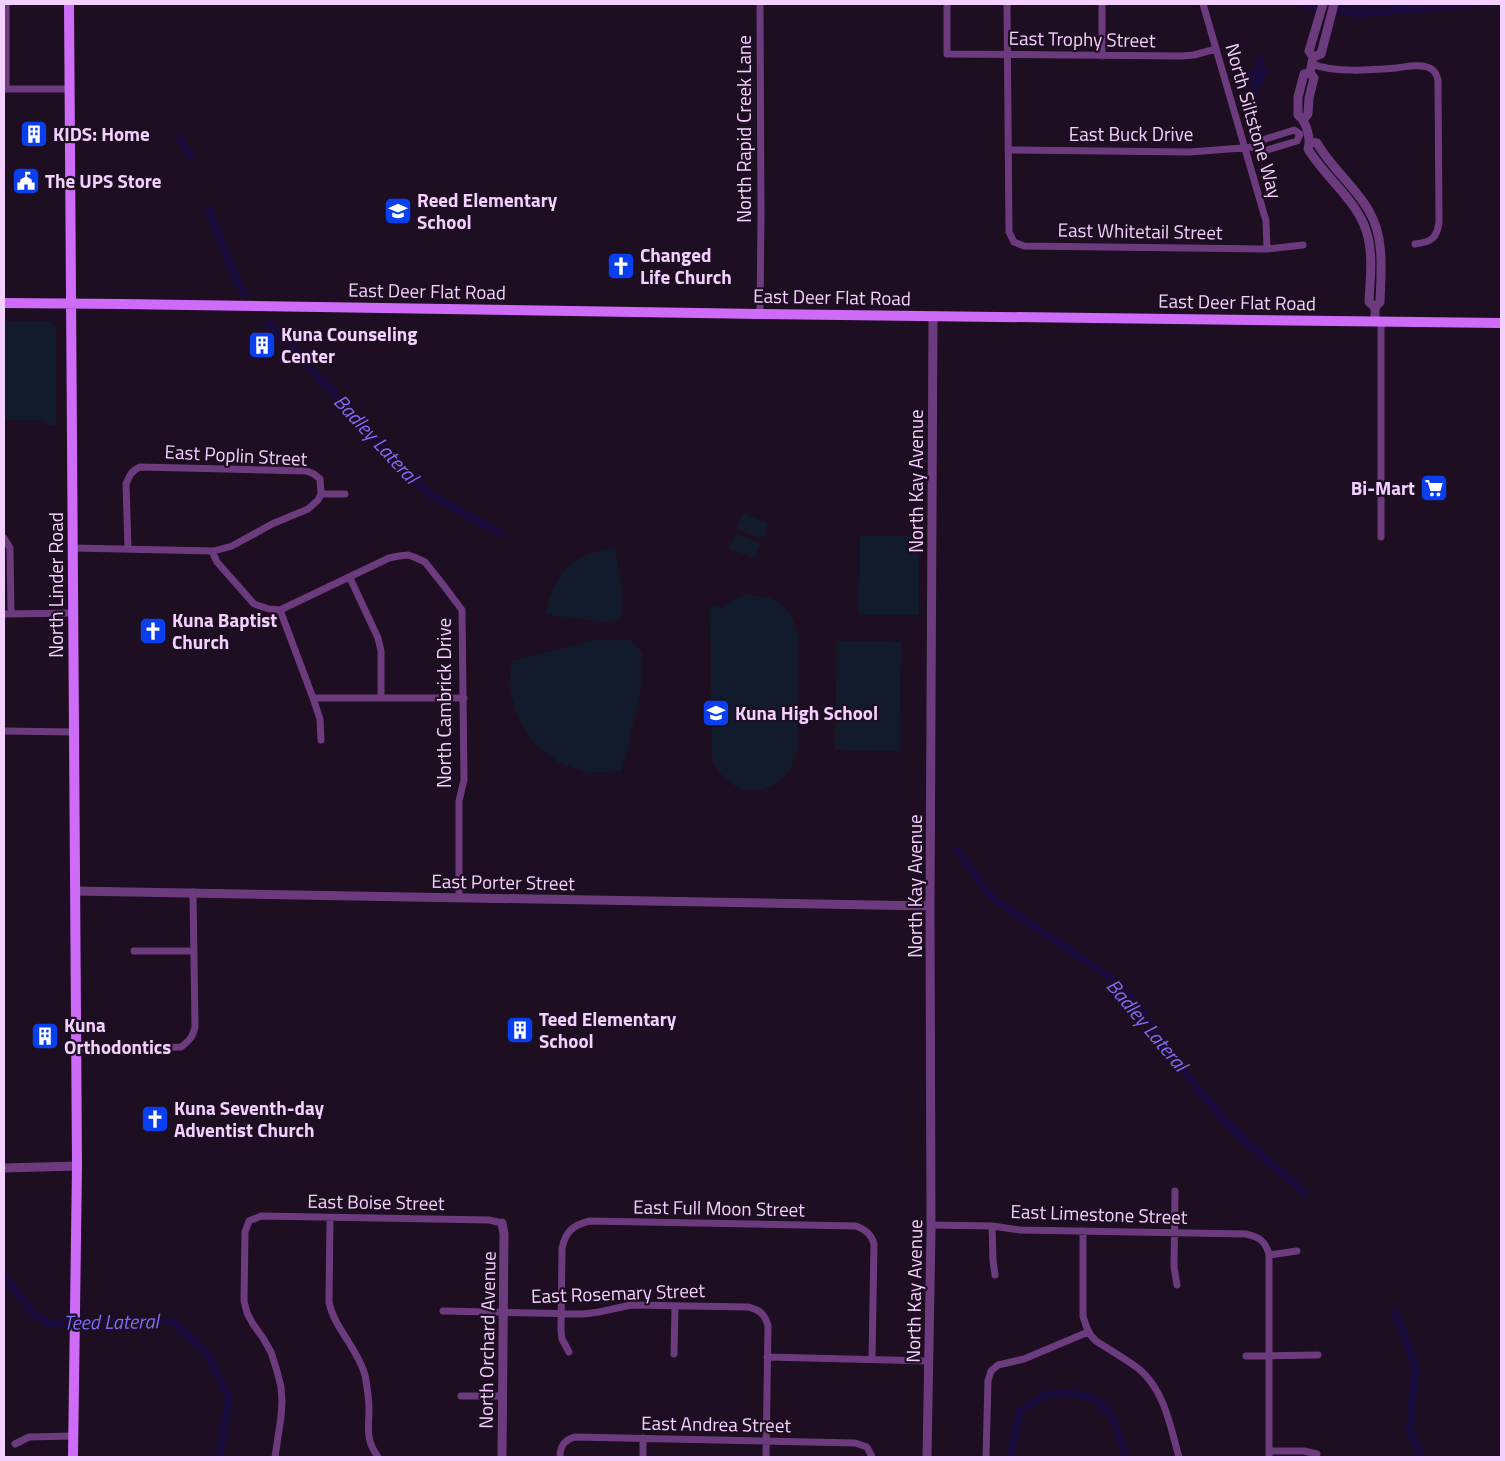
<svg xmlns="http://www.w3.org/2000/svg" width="1505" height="1461" viewBox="0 0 1505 1461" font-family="'Titillium Web',sans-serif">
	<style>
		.green { fill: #121b2b }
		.water { fill: #1a0b3d }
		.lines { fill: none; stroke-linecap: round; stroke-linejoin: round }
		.canal { stroke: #1a0b3d; stroke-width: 8 }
		.minor { stroke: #6b3b7e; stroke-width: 7 }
		.tertiary { stroke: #6b3b7e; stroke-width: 9 }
		.secondary { stroke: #ce6cf9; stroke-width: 10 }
		.labels { text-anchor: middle; stroke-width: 4.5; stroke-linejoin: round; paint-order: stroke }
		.street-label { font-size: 19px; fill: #f3d0fd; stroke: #1e0e21 }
		.poi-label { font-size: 19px; font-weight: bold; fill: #f3d0fd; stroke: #1e0e21; text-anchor: start }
		.water-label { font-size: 20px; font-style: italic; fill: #7d6bf9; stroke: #1e0e21 }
	</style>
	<rect width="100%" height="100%" fill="#1e0e21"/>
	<path class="green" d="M4,321h44l8,5v99l-6,1 -6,-6h-40z
		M742,513l26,10 -5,15 -27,-9z
		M735,534l26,9 -6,15 -26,-9z
		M860,536h59v79h-60z
		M615,548l7,47 -1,23c-12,8 -60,-2 -75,-4 7,-40 27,-62 69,-66z
		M746,595c29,0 44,10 51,38 0,29 0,57 0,85 0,11 2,25 -1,35 -4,20 -22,38 -43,37 -20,0 -33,-13 -41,-30l-2,-154h9l1,4 12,-10z
		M594,640h36l12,12v33l-20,86 -34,2 -29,-10 -24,-19 -17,-26 -9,-30 3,-27z
		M837,641l64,1 -2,109 -64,-1z"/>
	<path class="water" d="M1263,56l5,15 -4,7 1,6 -7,2 3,11 -6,2 -9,-27 7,-2 4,-5 -2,-7z"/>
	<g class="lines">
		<path class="canal" d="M1301,4l15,3
			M1338,10l21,3 114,-9
			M180,140l10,16
			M209,209l14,39 20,45
			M269,324l152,163 14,10 65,36
			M957,850l32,44 8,7 120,81c34,37 58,81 91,119 28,34 64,63 97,92
			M4,1276l30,38 14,9 124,-2 35,32 22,46 -10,58
			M1395,1313l8,17 12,37 -5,60 1,9 11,21
			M1010,1457l10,-46 24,-16 26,-2 25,6 17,17 14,41"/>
		<path class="minor" d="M6,4v85
			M947,4v50l234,2 13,-1 22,-6
			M1007,4l2,228 5,10 10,4 243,3 36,-4
			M1203,4l63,217 1,28
			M1102,56v-52
			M1312,64c22,9 60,6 84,4 9,-1 21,-4 31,-1 7,2 9,6 11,13l1,142c-2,16 -7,20 -24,22
			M4,89h66
			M1294,130l6,4 -3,7 -37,11 -5,-5 1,-5z
			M1008,150l182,2 65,-5
			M760,314l1,-99 -1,-211
			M1381,537v-216
			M4,538l6,10 1,66
			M73,548l141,3 18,-5 40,-22 36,-15 10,-9 3,-6h24
			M128,549l-2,-65c3,-8 6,-14 14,-17l167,4 7,3 6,5 1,15
			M212,551l5,11 37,42 15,5 11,1 33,88 7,21 1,21
			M350,578l28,60 3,13v47
			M280,610l109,-52 10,-2 9,-1 6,2 11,5 19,24 18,24 2,170 -5,21v96
			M4,614l70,-1
			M313,698h151
			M4,731l70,1
			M134,951h60
			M76,1049l105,-2c8,-6 12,-10 14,-20l-2,-135
			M1175,1191l-1,76 3,18
			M330,1218l-1,84c5,26 28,45 36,73 2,11 4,23 4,34 0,20 -4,30 9,48
			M931,1225l61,1 28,4 226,4c14,3 20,8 23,21v202
			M992,1226l1,34 2,15
			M1083,1231v85c3,10 5,18 13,25 14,9 30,18 43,28 26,22 31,57 40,88
			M1269,1255l28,-4
			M443,1311l140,3 16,-2 32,-7 117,2c12,3 17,7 20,19l-2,131
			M569,1352l-7,-13 -1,-8 1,-83c4,-17 11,-23 28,-27l266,5c10,4 15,8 18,18l-2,114
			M674,1354l1,-48
			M1246,1356l72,-1
			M767,1357l162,4
			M461,1396h41
			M15,1444l14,-7 44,-1
			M1269,1451h35l13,3
			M275,1457l6,-40 1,-16 -1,-14 -4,-16 -6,-19 -8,-14 -10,-14 -6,-11 -3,-12 1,-69 4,-11 12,-5 228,4 13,3
			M560,1457c0,-11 4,-17 15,-20l280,6 12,4 5,10
			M643,1457v-19
			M986,1457l2,-76 3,-10 7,-6 26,-6 64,-27"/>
		<path class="tertiary" d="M1313,57l8,-3 13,-50
			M1310,73l-6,1 -6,23v18c9,7 13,24 10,34 18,30 52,53 60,88 5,20 2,44 1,65l6,5v14
			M1310,73l3,-16 -4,-6 14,-47
			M1304,119l4,-5 1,-16 5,-20 -4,-5
			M1310,142l7,1c14,25 38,43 52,68 16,27 12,61 11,91l-5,5
			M75,891l855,15
			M4,1168l73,-2
			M502,1457l2,-223 -2,-11
			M927,1457l4,-226 -1,-325 3,-590"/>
		<path class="secondary" d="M69,4l8,1162 -4,291
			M4,303l117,1 639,10 741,9"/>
	</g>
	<defs>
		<g id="building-square" transform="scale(1.4375)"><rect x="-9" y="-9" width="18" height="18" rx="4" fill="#0a3ff0" stroke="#1e0e21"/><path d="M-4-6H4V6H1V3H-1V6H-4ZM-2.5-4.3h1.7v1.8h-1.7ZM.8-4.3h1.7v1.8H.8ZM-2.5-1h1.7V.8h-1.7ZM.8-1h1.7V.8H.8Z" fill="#fff"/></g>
		<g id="civic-square" transform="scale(1.4375)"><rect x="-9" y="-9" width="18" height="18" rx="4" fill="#0a3ff0" stroke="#1e0e21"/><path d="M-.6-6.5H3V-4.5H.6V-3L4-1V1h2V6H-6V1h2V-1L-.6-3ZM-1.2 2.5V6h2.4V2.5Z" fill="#fff"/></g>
		<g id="school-square" transform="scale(1.4375)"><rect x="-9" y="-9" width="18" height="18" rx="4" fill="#0a3ff0" stroke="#1e0e21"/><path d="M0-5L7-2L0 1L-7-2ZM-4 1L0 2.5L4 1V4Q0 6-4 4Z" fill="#fff"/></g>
		<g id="church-square" transform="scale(1.4375)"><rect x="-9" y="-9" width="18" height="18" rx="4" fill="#0a3ff0" stroke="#1e0e21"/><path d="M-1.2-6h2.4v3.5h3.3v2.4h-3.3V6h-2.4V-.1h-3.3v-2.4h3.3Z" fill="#fff"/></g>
		<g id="supermarket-square" transform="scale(1.4375)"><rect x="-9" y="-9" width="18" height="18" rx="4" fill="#0a3ff0" stroke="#1e0e21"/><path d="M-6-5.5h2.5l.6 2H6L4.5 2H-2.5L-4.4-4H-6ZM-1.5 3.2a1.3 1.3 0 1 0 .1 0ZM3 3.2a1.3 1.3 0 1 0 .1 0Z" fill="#fff"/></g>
	</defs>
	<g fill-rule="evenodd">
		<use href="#building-square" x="34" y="134"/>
		<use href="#civic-square" x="26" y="181"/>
		<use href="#school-square" x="398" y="211"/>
		<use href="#church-square" x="621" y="266"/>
		<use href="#building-square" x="262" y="345"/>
		<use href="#supermarket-square" x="1434" y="488"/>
		<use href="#church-square" x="153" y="631"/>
		<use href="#school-square" x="716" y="713"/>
		<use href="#building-square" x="520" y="1030"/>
		<use href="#building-square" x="45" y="1036"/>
		<use href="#church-square" x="155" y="1119"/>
	</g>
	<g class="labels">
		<g class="street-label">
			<text transform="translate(1082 39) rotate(1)" y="7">East Trophy Street</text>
			<text transform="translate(1254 121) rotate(74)" y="7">North Siltstone Way</text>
			<text transform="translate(744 129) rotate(-90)" y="7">North Rapid Creek Lane</text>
			<text x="1131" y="141">East Buck Drive</text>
			<text transform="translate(1140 231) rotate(1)" y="7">East Whitetail Street</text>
			<text transform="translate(427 291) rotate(1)" y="7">East Deer Flat Road</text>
			<text transform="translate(832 297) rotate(1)" y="7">East Deer Flat Road</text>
			<text transform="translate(1237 302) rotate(1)" y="7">East Deer Flat Road</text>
			<text transform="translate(236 455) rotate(3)" y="7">East Poplin Street</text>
			<text transform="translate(916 481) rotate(-90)" y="7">North Kay Avenue</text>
			<text transform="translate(56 585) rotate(-90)" y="7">North Linder Road</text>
			<text transform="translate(444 703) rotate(-90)" y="7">North Cambrick Drive</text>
			<text transform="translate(503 882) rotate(1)" y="7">East Porter Street</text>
			<text transform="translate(915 886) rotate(-90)" y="7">North Kay Avenue</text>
			<text transform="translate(376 1202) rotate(1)" y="7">East Boise Street</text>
			<text transform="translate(719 1208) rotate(1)" y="7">East Full Moon Street</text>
			<text transform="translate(1099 1214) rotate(2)" y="7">East Limestone Street</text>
			<text transform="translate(914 1291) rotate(-89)" y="7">North Kay Avenue</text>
			<text transform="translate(618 1293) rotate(-2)" y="7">East Rosemary Street</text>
			<text transform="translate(487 1340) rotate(-89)" y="7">North Orchard Avenue</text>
			<text transform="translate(716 1424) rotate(1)" y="7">East Andrea Street</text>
		</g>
		<g class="poi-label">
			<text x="53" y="141">KIDS: Home</text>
			<text x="45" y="188">The UPS Store</text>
			<text x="417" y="207">Reed Elementary<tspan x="417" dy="22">School</tspan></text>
			<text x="640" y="262">Changed<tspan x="640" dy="22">Life Church</tspan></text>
			<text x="281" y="341">Kuna Counseling<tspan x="281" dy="22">Center</tspan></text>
			<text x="1415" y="495" text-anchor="end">Bi-Mart</text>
			<text x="172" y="627">Kuna Baptist<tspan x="172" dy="22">Church</tspan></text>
			<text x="735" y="720">Kuna High School</text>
			<text x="539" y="1026">Teed Elementary<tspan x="539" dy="22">School</tspan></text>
			<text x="64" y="1032">Kuna<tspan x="64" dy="22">Orthodontics</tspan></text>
			<text x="174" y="1115">Kuna Seventh-day<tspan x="174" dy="22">Adventist Church</tspan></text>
		</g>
		<g class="water-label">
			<text transform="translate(376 439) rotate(47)" y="7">Badley Lateral</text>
			<text transform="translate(1147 1025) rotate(50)" y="7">Badley Lateral</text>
			<text transform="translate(111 1322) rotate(-1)" y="7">Teed Lateral</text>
		</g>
	</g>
	<rect width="1505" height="1461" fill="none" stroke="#f3d0fd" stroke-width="10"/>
</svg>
